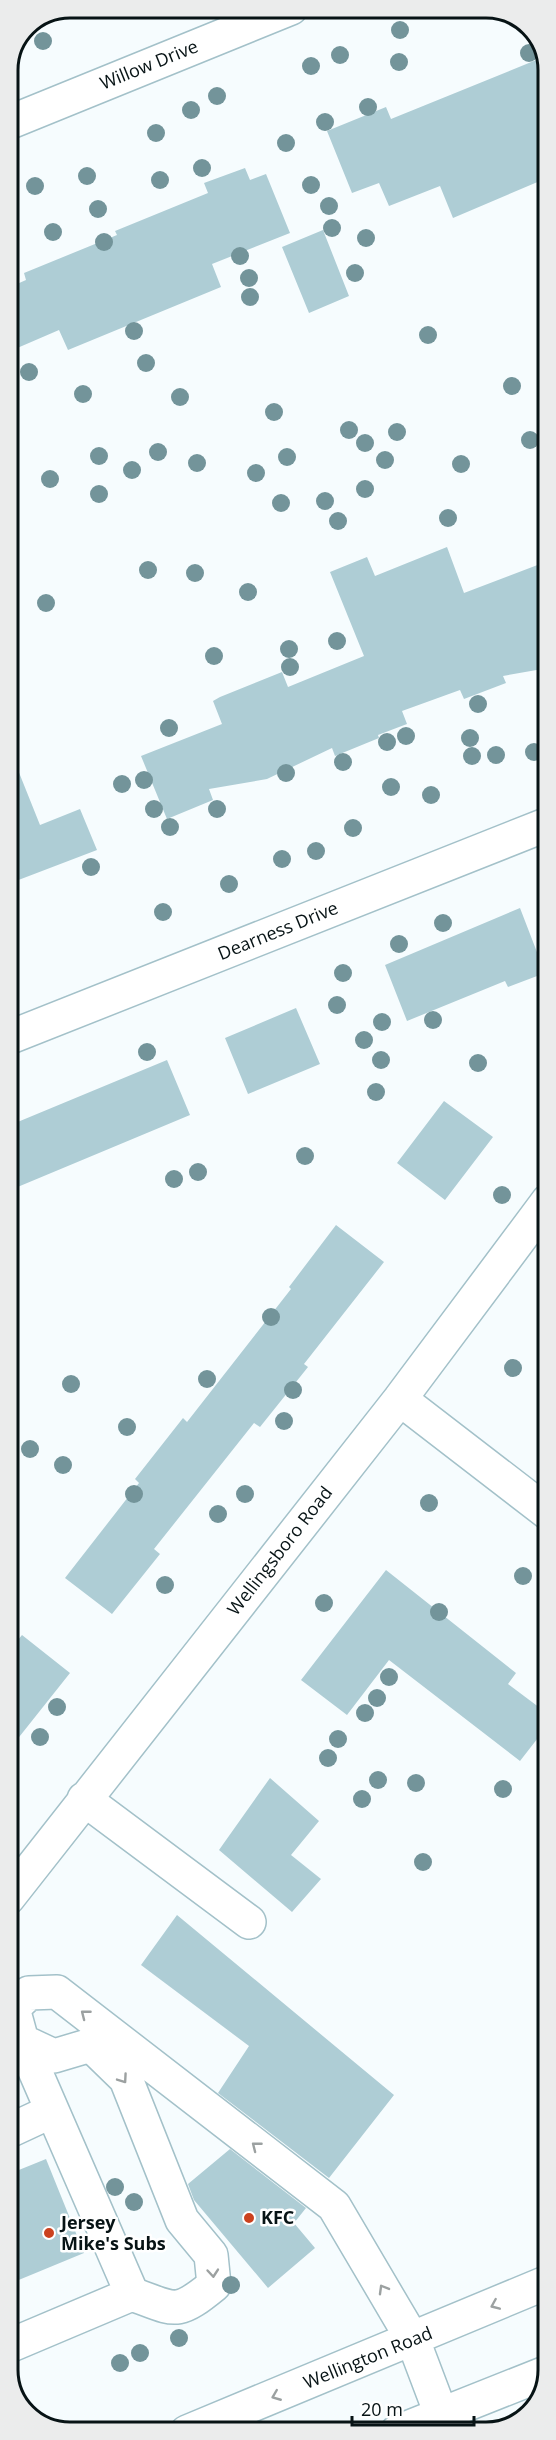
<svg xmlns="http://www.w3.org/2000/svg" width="556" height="2440" viewBox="0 0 556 2440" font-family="'Open Sans',sans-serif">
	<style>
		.building { fill: #aecdd5 }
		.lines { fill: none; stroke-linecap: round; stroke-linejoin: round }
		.minor-casing { stroke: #a3c1c9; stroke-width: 36 }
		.major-casing { stroke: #a3c1c9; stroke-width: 36 }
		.minor { stroke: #fff; stroke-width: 33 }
		.major { stroke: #fff; stroke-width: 33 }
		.tree { fill: #73949a }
		.oneway { stroke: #9ca1a1 }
		.poi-dot { fill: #cb421f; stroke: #fff; stroke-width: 2 }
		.labels { text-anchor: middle; stroke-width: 5; stroke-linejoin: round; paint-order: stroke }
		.street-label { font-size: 18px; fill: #071315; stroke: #fff }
		.poi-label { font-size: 18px; font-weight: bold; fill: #071315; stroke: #fff; text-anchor: start }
		.rim { fill: none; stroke: #071315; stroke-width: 3 }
	</style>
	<rect width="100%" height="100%" fill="#f6fcfe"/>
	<path class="building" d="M546,56l1,122 -94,40 -13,-32 -51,20 -10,-23 -27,10 -25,-62 59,-24 5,12z
		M245,168l5,12 16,-6 24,59 -78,31 9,23 -153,63 -9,-20 -51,22v-64l18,-8 -2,-7 93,-38 -2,-4 93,-38 -4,-10z
		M323,230l26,66 -40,17 -27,-66z
		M447,547l17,46 84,-32v107l-45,8 3,7 -42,16 -4,-9 -58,21 5,13 -29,11 1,3 -44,18 -3,-8 -65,31 -58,10 4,11 -46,19 -26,-63 81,-32 -9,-23 7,-4 62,-25 6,15 76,-31 -34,-84 37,-15 8,19z
		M8,750h2l30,75 40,-16 17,41 -89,34z
		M520,908l25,65 -37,14 -3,-6 -98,40 -22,-56z
		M296,1008l24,56 -72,30 -23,-56z
		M167,1060l23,55 -182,76v-65z
		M444,1101l49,36 -48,63 -48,-37z
		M336,1225l48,37 -80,102 4,3 -48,60 -6,-4 -100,126 6,5 -48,60 -47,-36 74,-95 -4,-4 48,-61 4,4 104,-133 -2,-2z
		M386,1570l130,103 -8,11 40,30v11l-28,36 -131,-101 -42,55 -46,-35z
		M22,1635l48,38 -62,78v-99z
		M270,1778l49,43 -28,34 30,24 -29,33 -73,-62z
		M177,1915l217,180 -65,83 -111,-85 31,-47 -108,-81z
		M230,2149l76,59 -12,15 21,25 -47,40 -74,-88 -6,-16z
		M46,2159l38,94 -75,31v-110z"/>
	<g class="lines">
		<g class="minor-casing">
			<path id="minor" d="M8,123l283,-115
				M8,1038l540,-214
				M400,1399l148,114
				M84,1799l165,123
				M8,1898l392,-499 148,-198
				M9,2131l43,-20
				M132,2294l-110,-253 -9,-33 16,-15 28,-1 277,214 79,134
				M9,2346l123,-52c44,16 44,22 82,-9l-3,-30 -29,-35 -56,-141 -35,-34 -37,11 -32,-15"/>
		</g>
		<g class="major-casing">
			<path id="major" d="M413,2340l28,74
				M187,2432l361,-150
				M397,2432l151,-60"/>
		</g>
		<use href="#minor" class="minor"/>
		<use href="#major" class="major"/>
	</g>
	<g class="tree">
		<circle cx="400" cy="30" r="9"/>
		<circle cx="43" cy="41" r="9"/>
		<circle cx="529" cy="53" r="9"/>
		<circle cx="340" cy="55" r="9"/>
		<circle cx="399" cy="62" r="9"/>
		<circle cx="311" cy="66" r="9"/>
		<circle cx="217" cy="96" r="9"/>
		<circle cx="368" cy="107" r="9"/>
		<circle cx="191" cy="110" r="9"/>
		<circle cx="325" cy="122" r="9"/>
		<circle cx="156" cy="133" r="9"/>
		<circle cx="286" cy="143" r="9"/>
		<circle cx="202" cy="168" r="9"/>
		<circle cx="87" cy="176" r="9"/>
		<circle cx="160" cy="180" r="9"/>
		<circle cx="311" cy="185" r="9"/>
		<circle cx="35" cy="186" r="9"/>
		<circle cx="329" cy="206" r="9"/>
		<circle cx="98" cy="209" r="9"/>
		<circle cx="332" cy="228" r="9"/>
		<circle cx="53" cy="232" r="9"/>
		<circle cx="366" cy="238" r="9"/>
		<circle cx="104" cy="242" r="9"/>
		<circle cx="240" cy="256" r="9"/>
		<circle cx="355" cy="273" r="9"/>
		<circle cx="249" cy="278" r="9"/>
		<circle cx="250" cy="297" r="9"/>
		<circle cx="134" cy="331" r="9"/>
		<circle cx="428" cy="335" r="9"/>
		<circle cx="146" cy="363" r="9"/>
		<circle cx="29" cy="372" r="9"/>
		<circle cx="512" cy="386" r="9"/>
		<circle cx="83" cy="394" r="9"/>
		<circle cx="180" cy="397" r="9"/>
		<circle cx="274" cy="412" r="9"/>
		<circle cx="349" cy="430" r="9"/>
		<circle cx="397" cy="432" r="9"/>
		<circle cx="530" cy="440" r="9"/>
		<circle cx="365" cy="443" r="9"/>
		<circle cx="158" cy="452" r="9"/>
		<circle cx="99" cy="456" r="9"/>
		<circle cx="287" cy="457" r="9"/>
		<circle cx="385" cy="460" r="9"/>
		<circle cx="197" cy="463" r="9"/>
		<circle cx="461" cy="464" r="9"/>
		<circle cx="132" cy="470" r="9"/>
		<circle cx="256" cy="473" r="9"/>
		<circle cx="50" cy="479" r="9"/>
		<circle cx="365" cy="489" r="9"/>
		<circle cx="99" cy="494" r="9"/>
		<circle cx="325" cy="501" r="9"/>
		<circle cx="281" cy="503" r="9"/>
		<circle cx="448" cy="518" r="9"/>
		<circle cx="338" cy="521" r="9"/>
		<circle cx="148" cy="570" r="9"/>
		<circle cx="195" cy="573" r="9"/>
		<circle cx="248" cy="592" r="9"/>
		<circle cx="46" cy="603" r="9"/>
		<circle cx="337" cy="641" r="9"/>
		<circle cx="289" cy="649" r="9"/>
		<circle cx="214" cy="656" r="9"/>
		<circle cx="290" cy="667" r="9"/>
		<circle cx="478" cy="704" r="9"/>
		<circle cx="169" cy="728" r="9"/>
		<circle cx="406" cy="736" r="9"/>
		<circle cx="470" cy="738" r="9"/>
		<circle cx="387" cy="742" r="9"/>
		<circle cx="534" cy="752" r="9"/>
		<circle cx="496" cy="755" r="9"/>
		<circle cx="472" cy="756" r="9"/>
		<circle cx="343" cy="762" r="9"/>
		<circle cx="286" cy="773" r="9"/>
		<circle cx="144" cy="780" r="9"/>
		<circle cx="122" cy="784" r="9"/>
		<circle cx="391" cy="787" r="9"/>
		<circle cx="431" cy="795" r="9"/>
		<circle cx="154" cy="809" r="9"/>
		<circle cx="217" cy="809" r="9"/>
		<circle cx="170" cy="827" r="9"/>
		<circle cx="353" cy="828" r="9"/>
		<circle cx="316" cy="851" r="9"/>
		<circle cx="282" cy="859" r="9"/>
		<circle cx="91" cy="867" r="9"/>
		<circle cx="229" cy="884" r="9"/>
		<circle cx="163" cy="912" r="9"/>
		<circle cx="443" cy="923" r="9"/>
		<circle cx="399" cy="944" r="9"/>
		<circle cx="343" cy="973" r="9"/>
		<circle cx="337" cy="1005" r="9"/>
		<circle cx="433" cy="1020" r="9"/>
		<circle cx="382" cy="1022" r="9"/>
		<circle cx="364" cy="1040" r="9"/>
		<circle cx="147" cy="1052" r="9"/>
		<circle cx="381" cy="1060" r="9"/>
		<circle cx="478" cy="1063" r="9"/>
		<circle cx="376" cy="1092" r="9"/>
		<circle cx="305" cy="1156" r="9"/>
		<circle cx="198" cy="1172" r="9"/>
		<circle cx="174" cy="1179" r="9"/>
		<circle cx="502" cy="1195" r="9"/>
		<circle cx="271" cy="1317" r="9"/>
		<circle cx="513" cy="1368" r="9"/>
		<circle cx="207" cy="1379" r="9"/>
		<circle cx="71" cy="1384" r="9"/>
		<circle cx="293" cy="1390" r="9"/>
		<circle cx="284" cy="1421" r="9"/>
		<circle cx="127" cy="1427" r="9"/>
		<circle cx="30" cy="1449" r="9"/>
		<circle cx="63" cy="1465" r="9"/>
		<circle cx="134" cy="1494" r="9"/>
		<circle cx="245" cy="1494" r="9"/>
		<circle cx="429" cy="1503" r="9"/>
		<circle cx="218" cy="1514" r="9"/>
		<circle cx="523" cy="1576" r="9"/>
		<circle cx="165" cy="1585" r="9"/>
		<circle cx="324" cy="1603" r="9"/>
		<circle cx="439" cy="1612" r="9"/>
		<circle cx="389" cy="1677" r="9"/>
		<circle cx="377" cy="1698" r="9"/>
		<circle cx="57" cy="1707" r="9"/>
		<circle cx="365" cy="1713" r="9"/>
		<circle cx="40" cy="1737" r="9"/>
		<circle cx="338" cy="1739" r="9"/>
		<circle cx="328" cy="1758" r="9"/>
		<circle cx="378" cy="1780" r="9"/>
		<circle cx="416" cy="1783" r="9"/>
		<circle cx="503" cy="1789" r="9"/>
		<circle cx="362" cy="1799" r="9"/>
		<circle cx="423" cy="1862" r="9"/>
		<circle cx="115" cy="2187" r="9"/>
		<circle cx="134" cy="2202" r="9"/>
		<circle cx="231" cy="2285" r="9"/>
		<circle cx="179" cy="2338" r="9"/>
		<circle cx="140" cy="2353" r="9"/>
		<circle cx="120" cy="2363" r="9"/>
	</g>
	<defs><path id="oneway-chevron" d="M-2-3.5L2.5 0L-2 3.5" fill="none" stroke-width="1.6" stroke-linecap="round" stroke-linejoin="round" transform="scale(1.5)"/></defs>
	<g class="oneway">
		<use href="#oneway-chevron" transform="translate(85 2014) rotate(-142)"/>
		<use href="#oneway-chevron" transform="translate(123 2079) rotate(55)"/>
		<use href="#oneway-chevron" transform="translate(256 2146) rotate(-142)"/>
		<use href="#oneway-chevron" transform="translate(213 2273) rotate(85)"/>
		<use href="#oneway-chevron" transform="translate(383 2289) rotate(-120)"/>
		<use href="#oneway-chevron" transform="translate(495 2305) rotate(157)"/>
		<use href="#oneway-chevron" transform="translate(276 2396) rotate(158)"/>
	</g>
	<g class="poi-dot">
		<circle cx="249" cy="2218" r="6"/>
		<circle cx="49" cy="2233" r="6"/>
	</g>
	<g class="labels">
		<g class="street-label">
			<text transform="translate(149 65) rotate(-22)" y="6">Willow Drive</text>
			<text transform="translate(278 931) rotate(-22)" y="6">Dearness Drive</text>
			<text transform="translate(280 1551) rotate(-52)" y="6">Wellingsboro Road</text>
			<text transform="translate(368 2358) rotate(-22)" y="6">Wellington Road</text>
		</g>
		<g class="poi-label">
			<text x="261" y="2224">KFC</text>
			<text x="61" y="2229">Jersey<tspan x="61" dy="21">Mike's Subs</tspan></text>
		</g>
	</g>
	<path d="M0 0H556V2440H0ZM70 18H486A52 52 0 0 1 538 70V2370A52 52 0 0 1 486 2422H70A52 52 0 0 1 18 2370V70A52 52 0 0 1 70 18Z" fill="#ebecec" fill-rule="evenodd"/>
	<path class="rim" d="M70 18H486A52 52 0 0 1 538 70V2370A52 52 0 0 1 486 2422H70A52 52 0 0 1 18 2370V70A52 52 0 0 1 70 18Z"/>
	<path d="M352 2416v9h122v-9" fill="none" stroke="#071315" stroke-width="3"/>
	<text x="361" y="2416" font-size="18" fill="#071315" stroke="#ffffff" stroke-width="4.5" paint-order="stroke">20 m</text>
</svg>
